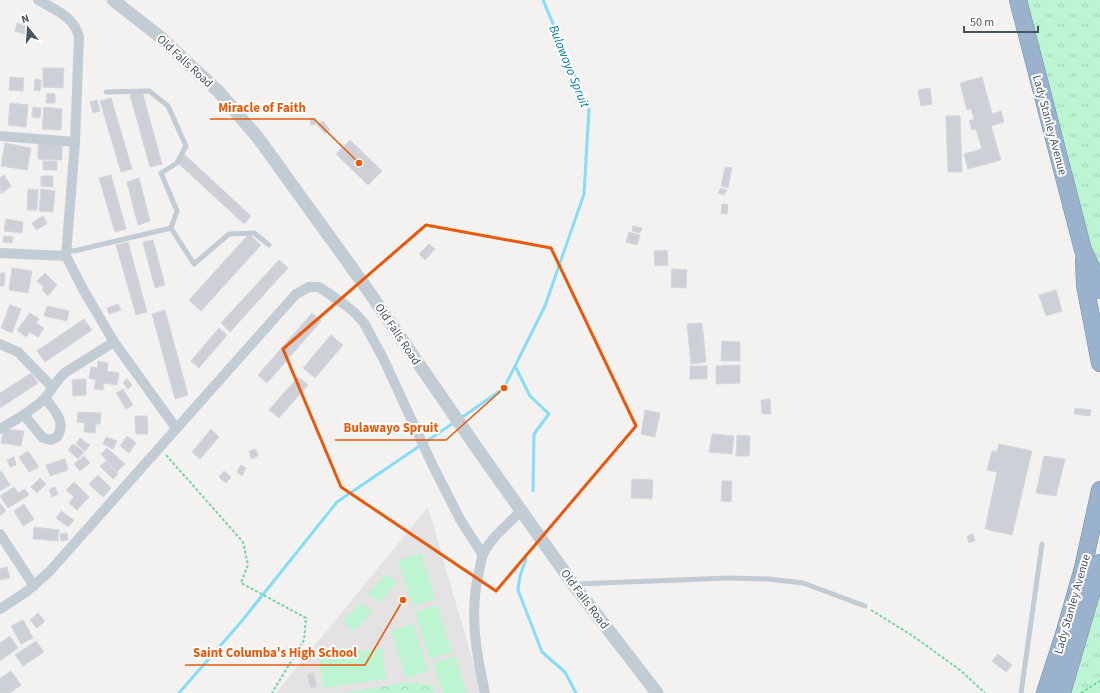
<svg xmlns="http://www.w3.org/2000/svg" width="1100" height="693" viewBox="0 0 1100 693" font-family="'Source Sans 3',sans-serif">
	<style>
		.education { fill: #e5e2e3 }
		.grass { fill: url(#grass-tufts) }
		.forest { fill: url(#forest-crowns) }
		.pitch { fill: #bdf5d3 }
		.lines { fill: none; stroke-linecap: round; stroke-linejoin: round }
		.stream { stroke: #85def6; stroke-width: 3 }
		.building { fill: #cdd0d6; stroke: #d5d7dd }
		.trunk-casing { stroke: #6f8eb1; stroke-width: 18 }
		.path { stroke: #70d7a5; stroke-width: 2; stroke-dasharray: 3 2; stroke-linecap: butt }
		.service { stroke: #c1ccd4; stroke-width: 5 }
		.minor { stroke: #c1ccd4; stroke-width: 10 }
		.tertiary { stroke: #c1ccd4; stroke-width: 13 }
		.trunk { stroke: #9ab2cc; stroke-width: 17 }
		.marked { fill: none; stroke: #e8590c; stroke-width: 3; stroke-linejoin: round }
		.labels { text-anchor: middle; stroke-width: 4; stroke-linejoin: round; paint-order: stroke }
		.street-label { font-size: 12px; fill: #475561; stroke: #fff }
		.water-label { font-size: 13px; font-style: italic; fill: #037fa2; stroke: #fff }
		.leader { fill: none; stroke: #e8590c; stroke-width: 1.5 }
		.callout-dot { fill: #e8590c; stroke: #fff; stroke-width: 1.5 }
		.callout-label { font-size: 13px; text-anchor: middle; font-weight: bold; fill: #e8590c; stroke: #fff; stroke-width: 4; stroke-linejoin: round; paint-order: stroke }
	</style>
	<defs>
		<pattern id="grass-tufts" width="24" height="20" patternUnits="userSpaceOnUse"><rect width="24" height="20" fill="#bdf5d3"/><path d="M3 7l-1-3M5 7V3M7 7l1-3M15 17l-1-3M17 17v-4M19 17l1-3" fill="none" stroke="#a4d4b8"/></pattern>
		<pattern id="forest-crowns" width="20" height="18" patternUnits="userSpaceOnUse"><rect width="20" height="18" fill="#bdf5d3"/><path d="M2 6a3 3 0 1 1 6 0M12 15a3 3 0 1 1 6 0" fill="none" stroke="#a4d4b8"/></pattern>
	</defs>
	<rect width="100%" height="100%" fill="#f4f1f1"/>
	<path class="education" d="M428,507l54,186h-206z"/>
	<path class="grass" d="M1026,0h74v270l-12,-27z
		M1100,593v100h-30z"/>
	<path class="forest" d="M408,682l25,3 1,8h-89z"/>
	<path class="pitch" d="M421,553l14,46 -22,7 -15,-46z
		M386,574l11,9 -18,20 -11,-9z
		M361,602l11,10 -18,20 -11,-10z
		M437,605l15,47 -22,7 -15,-47z
		M413,624l15,47 -22,7 -15,-47z
		M382,648l4,31 -63,9 -4,-30z
		M455,656l12,37h-24l-10,-30z"/>
	<g class="lines">
		<path class="stream" d="M515,366l15,30 19,18 -15,20 -1,57
			M461,418l43,-30 41,-82 39,-112 5,-85 -46,-109
			M526,559l-6,17 -2,14 24,62 23,20 11,21
			M179,693l62,-71 96,-120 118,-80"/>
	</g>
	<path class="building" d="M17,23l15,5 -3,8 -14,-5z
		M43,68h21l-1,20 -20,-1z
		M10,77l14,1 -1,13 -14,-1z
		M982,77l10,37 9,-3 3,11 -13,4 10,34 -33,9 -4,-15 18,-5 -6,-20 -4,1 -3,-9 5,-2 -3,-10 -4,1 -7,-27z
		M35,79l6,1 -1,11 -6,-1z
		M930,88l2,16 -11,2 -3,-16z
		M142,91l20,73 -12,3 -20,-72z
		M47,93l8,1v9h-9z
		M111,98l21,71 -11,3 -21,-71z
		M97,100l3,11 -7,2 -3,-11z
		M10,103l18,2 -2,22 -18,-2z
		M33,107l8,1 -1,10 -8,-1z
		M44,107l18,2 -1,21 -19,-1z
		M946,116h14l2,56h-14z
		M315,118l2,6 -6,1 -1,-6z
		M323,121l7,9 -5,4 -8,-9z
		M350,140l32,31 -14,14 -32,-31z
		M5,143l26,5 -4,22 -26,-4z
		M38,143l24,1v16l-24,-1z
		M185,155l66,61 -7,8 -66,-61z
		M43,161h14v9h-14z
		M725,167l7,1 -4,20 -7,-2z
		M4,175l7,11 -10,8 -1,-16z
		M111,175l15,54 -11,3 -16,-54z
		M41,176h12v11l-12,-1z
		M139,178l11,43 -12,4 -11,-43z
		M721,188l6,2 -3,5 -6,-2z
		M28,189l10,1 -1,20h-10z
		M41,189l14,2 -2,21 -14,-1z
		M722,204l6,1 -1,9 -6,-1z
		M43,216l4,8 -11,6 -4,-7z
		M6,219l17,3 -1,11 -18,-2z
		M633,226l9,2 -2,5 -8,-2z
		M629,232l11,3 -3,10 -11,-3z
		M249,234l12,11 -60,66 -12,-11z
		M4,236l9,1 -1,6 -9,-1z
		M153,240l12,45 -10,3 -12,-46z
		M128,242l19,70 -11,3 -20,-70z
		M429,244l6,5 -10,11 -6,-6z
		M667,250l1,15 -13,1 -1,-15z
		M279,260l9,8 -58,64 -9,-9z
		M12,268l20,3 -4,22 -19,-3z
		M672,269l15,1 -1,18 -15,-1z
		M0,273h5l-1,13h-4z
		M45,273l12,12 -9,11 -6,-6 2,-3 -7,-6z
		M1056,290l6,21 -16,5 -7,-21z
		M118,304l3,6 -12,4 -2,-6z
		M10,305l11,4 -9,24 -11,-5z
		M47,306l22,5 -2,10 -23,-5z
		M165,310l23,85 -13,4 -23,-85z
		M30,313l9,6 -3,4 8,5 -6,9 -8,-5 -4,5 -9,-7z
		M312,313l9,8 -54,62 -9,-8z
		M84,319l8,11 -47,32 -8,-11z
		M702,323l4,39 -15,2 -4,-40z
		M219,328l8,7 -28,33 -8,-7z
		M331,335l12,10 -28,33 -12,-10z
		M722,341l18,1v19h-19z
		M98,361l10,2 -1,8 12,2 -2,12 -13,-2 -1,7 -9,-1 2,-9 -7,-2 2,-11 6,1z
		M740,365v18l-24,1v-18z
		M690,366h17v13h-17z
		M31,373l7,10 -38,25v-15z
		M298,377l10,8 -29,33 -10,-8z
		M86,379v16l-13,1 -1,-16z
		M127,379l5,6 -4,4 -5,-6z
		M123,389l10,16 -7,4 -10,-16z
		M770,399l1,15h-9l-1,-14z
		M1075,408l16,2 -1,6 -16,-2z
		M645,410l15,3 -5,24 -14,-3z
		M78,412l23,1 -1,11h-4l-1,9 -11,-1 1,-9 -8,-1z
		M135,416h12l1,18h-12z
		M4,429l20,2 -3,15 -20,-3z
		M211,429l8,8 -19,22 -8,-7z
		M712,434l22,2 -2,18 -23,-2z
		M737,435l13,1 -1,20h-13z
		M127,436l9,7 -7,10 -9,-7z
		M106,437l11,4 -4,8 -10,-5z
		M80,438l10,7 -5,6 -9,-7z
		M73,444l11,8 -6,7 -10,-9z
		M999,444l33,7 -20,84 -27,-6 12,-57 -10,-2 5,-19 5,1z
		M107,448l18,16 -8,8 -16,-18z
		M256,449l2,7 -7,3 -2,-8z
		M28,451l11,16 -10,5 -10,-15z
		M84,456l6,7 -10,8 -6,-7z
		M1044,456l21,3 -9,37 -20,-3z
		M14,457l2,8 -6,2 -3,-7z
		M65,459l3,11 -18,6 -4,-11z
		M106,461l12,13 -5,5 -13,-13z
		M241,465l5,3 -4,8 -5,-4z
		M1,471l9,14 -10,6v-19z
		M224,471l7,6 -5,6 -7,-6z
		M98,475l13,13 -8,9 -14,-13z
		M40,478l6,6 -9,9 -6,-6z
		M632,479l21,1 -1,19 -21,-1z
		M722,481h10l-1,21 -10,-1z
		M74,482l15,15 -12,13 -8,-7 5,-6 -8,-7z
		M14,487l4,6 7,-4 4,6 -21,13 -8,-12z
		M55,487l3,7 -6,3 -3,-7z
		M0,503l6,8 -6,4z
		M24,504l10,15 -11,7 -9,-15z
		M61,511l13,9 -6,7 -12,-9z
		M34,527l25,3 -1,11 -25,-2z
		M67,533l1,7 -7,1 -1,-7z
		M973,534l2,7 -6,2 -2,-7z
		M7,567l3,11 -10,2v-11z
		M38,613l7,8 -8,7 -7,-8z
		M23,620l10,18 -12,6 -10,-18z
		M10,636l8,12 -18,13v-18z
		M36,641l8,11 -21,14 -8,-11z
		M998,654l14,11 -6,7 -14,-11z
		M11,671l10,14 -11,8h-10v-15z
		M313,673l4,13 -6,2 -4,-13z"/>
	<g class="lines">
		<g class="trunk-casing">
			<path id="trunk" d="M1018,0l65,250 15,31 2,9
				M1084,260l1,25 15,78
				M1045,693l20,-62 18,-63 17,-78
				M1062,693l38,-130"/>
		</g>
		<path class="path" d="M166,455l77,87 5,23 -7,18 65,35 -2,22 -32,53
			M871,610l42,26 47,34 25,23
			M1081,693l19,-12"/>
		<path class="service" d="M171,228l23,36 35,-30 25,-1 15,12
			M66,250l8,1 97,-23 6,-17 -16,-38 16,-10 9,-17 -18,-40 -19,-15 -43,1
			M576,584l153,-6 39,1 35,4 62,23
			M1021,693l21,-149"/>
		<path class="minor" d="M38,0c17,10 36,16 41,37l-4,105 -9,114 18,35 30,51 62,86
			M0,136l75,6
			M0,253l66,3
			M0,344l18,8 34,35
			M24,415l19,23 8,2 6,-3c10,-15 -3,-27 -12,-39
			M0,429c15,-9 32,-18 44,-30 8,-9 12,-19 22,-27l48,-30
			M0,534l34,52
			M0,609l26,-17 23,-20 247,-278 13,-7h10l25,17 11,9 9,10 19,35 49,106 29,57 22,34
			M485,693c-9,-40 -16,-81 -6,-121 1,-6 2,-12 4,-18 8,-16 25,-30 38,-43"/>
		<path class="tertiary" d="M113,0l46,36 60,56 40,47 106,147 109,158 99,140 84,109"/>
		<use href="#trunk" class="trunk"/>
	</g>
	<path class="marked" d="M426,225l125,23 85,178 -140,165 -155,-104 -58,-138z"/>
	<g class="labels">
		<g class="street-label">
			<text transform="translate(185 61) rotate(43)" y="4">Old Falls Road</text>
			<text transform="translate(1050 125) rotate(75)" y="4">Lady Stanley Avenue</text>
			<text transform="translate(398 334) rotate(56)" y="4">Old Falls Road</text>
			<text transform="translate(585 599) rotate(53)" y="4">Old Falls Road</text>
			<text transform="translate(1072 604) rotate(-74)" y="4">Lady Stanley Avenue</text>
		</g>
		<g class="water-label">
			<text transform="translate(570 66) rotate(68)" y="5">Bulawayo Spruit</text>
		</g>
	</g>
	<path class="leader" d="M359 163L314 119H210M504 388L446 440H335M403 600L365 665H185"/>
	<g class="callout-dot">
		<circle cx="359" cy="163" r="4"/>
		<circle cx="504" cy="388" r="4"/>
		<circle cx="403" cy="600" r="4"/>
	</g>
	<g class="callout-label">
		<text x="262" y="112">Miracle of Faith</text>
		<text x="391" y="432">Bulawayo Spruit</text>
		<text x="275" y="657">Saint Columba's High School</text>
	</g>
	<g transform="translate(28 28) rotate(343)" stroke="#ffffff" stroke-width="3" paint-order="stroke">
	<path d="M0-3L7 15L0 10L-7 15Z" fill="#475561"/>
	<text y="-6" font-size="11" font-weight="bold" text-anchor="middle" fill="#475561">N</text>
	</g>
	<path d="M964 26v6h74v-6" fill="none" stroke="#475561" stroke-width="2"/>
	<text x="970" y="26" font-size="12" fill="#475561" stroke="#ffffff" stroke-width="3" paint-order="stroke">50 m</text>
</svg>
